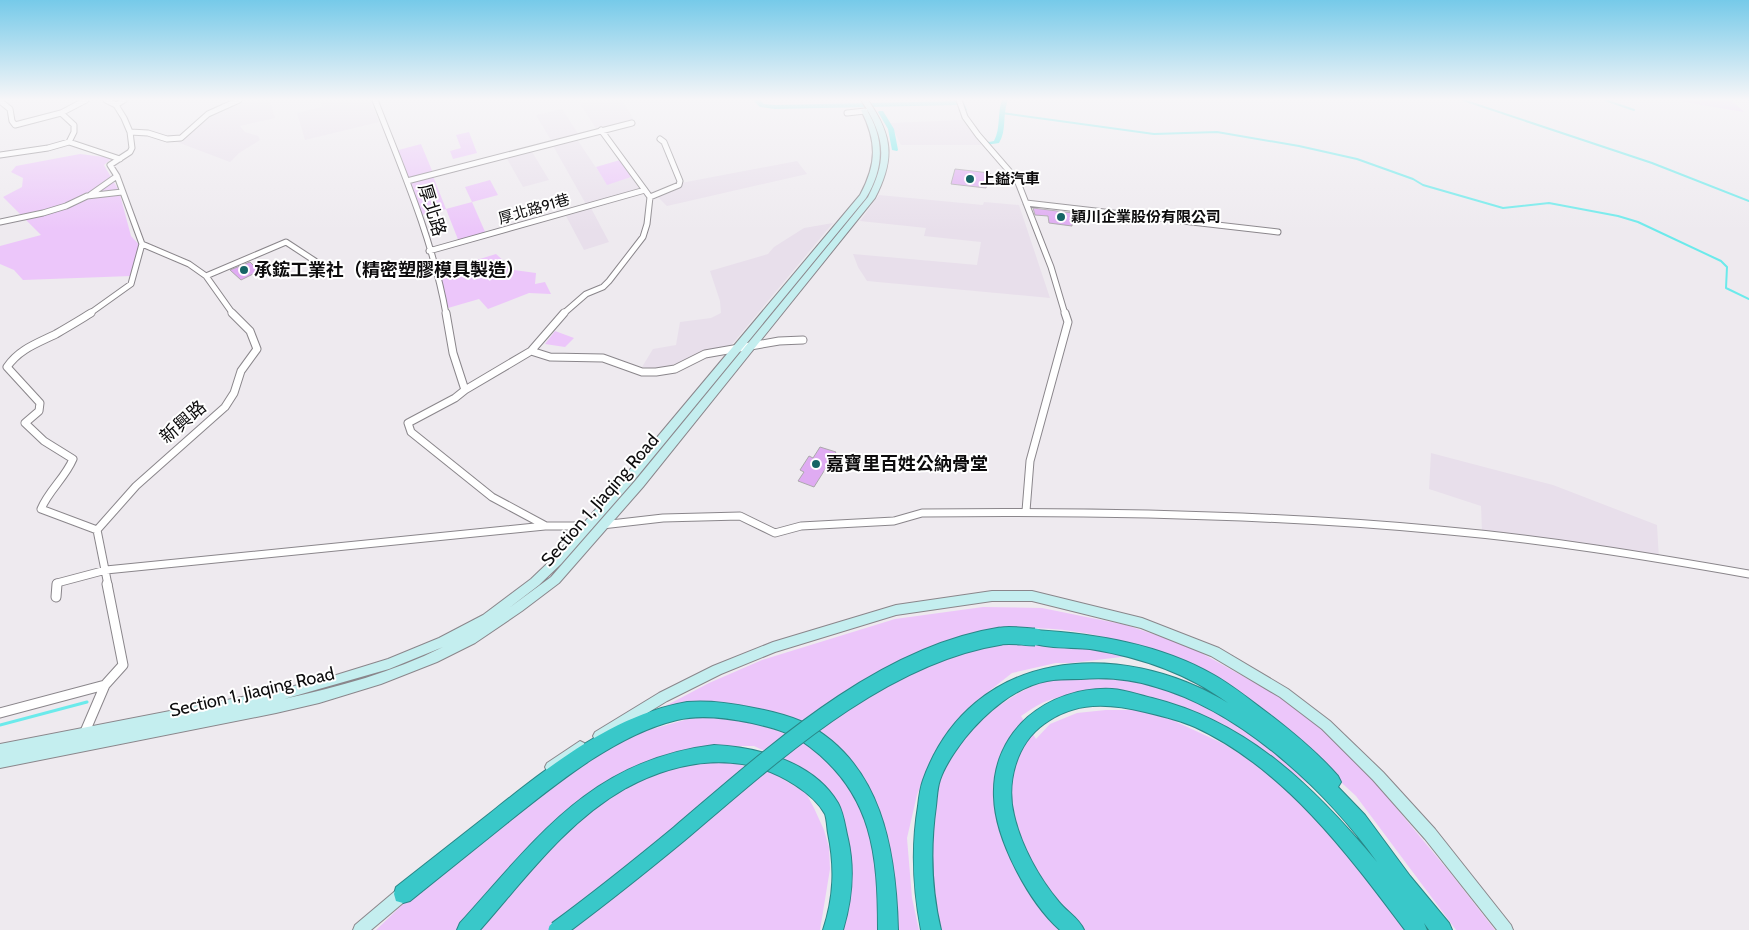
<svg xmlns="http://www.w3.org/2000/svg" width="1749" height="930" viewBox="0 0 1749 930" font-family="Cabin,'Noto Sans TC',sans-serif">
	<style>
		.built { fill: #e8dfeb }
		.green { fill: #ecc6fa }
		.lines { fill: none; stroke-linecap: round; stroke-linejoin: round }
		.stream-far1 { stroke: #6beaeb; stroke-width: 2 }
		.stream { stroke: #6beaeb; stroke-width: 3 }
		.canal { fill: #6beaeb; fill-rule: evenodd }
		.building { fill: #dfabf2; stroke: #aca8ad }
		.street-far2-casing { stroke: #8a868b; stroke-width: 7 }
		.street-far1-casing { stroke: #8a868b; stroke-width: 9 }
		.street-casing { stroke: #8a868b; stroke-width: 11 }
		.secondary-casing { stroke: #8a868b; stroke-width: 2 }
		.highway-casing { stroke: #2a8687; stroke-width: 2 }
		.street-far2 { stroke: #fff; stroke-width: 5 }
		.street-far1 { stroke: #fff; stroke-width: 7 }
		.street { stroke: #fff; stroke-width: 9 }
		.secondary { fill: #c4eeef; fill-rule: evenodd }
		.highway { fill: #39c8c9; fill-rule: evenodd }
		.highway-bridge-casing { stroke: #2a8687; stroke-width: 19; stroke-linecap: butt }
		.highway-bridge { stroke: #39c8c9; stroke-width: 17 }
		.poi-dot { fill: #156465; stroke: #fff; stroke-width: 2 }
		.labels { text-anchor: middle; stroke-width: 4; stroke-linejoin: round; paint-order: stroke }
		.far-poi-label { font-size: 15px; font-weight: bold; fill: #0d0c0d; stroke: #fff; text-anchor: start }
		.far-street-label { font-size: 15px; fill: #0d0c0d; stroke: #fff }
		.street-label { font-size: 18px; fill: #0d0c0d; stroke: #fff }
		.poi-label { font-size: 18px; font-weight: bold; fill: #0d0c0d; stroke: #fff; text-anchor: start }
	</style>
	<rect width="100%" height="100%" fill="#eeeaef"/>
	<path class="built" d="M242,100h28l5,18 -35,8 5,6 13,4 2,4 -21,13 -9,9 -53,-20 10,-6 9,-12 27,-18z
		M320,100h50l9,22 -74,18 -8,-27 25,-6z
		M595,100h27l12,20 -37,10 -17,-26z
		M562,109l17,26 -27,7 -16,-27z
		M963,120l19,25h-81l-11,-22z
		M576,138l31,46 24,-7 10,14 -54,15 -35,-62z
		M531,150l18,30 -26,7 -17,-30z
		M797,161l10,13 -140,32 -9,-9 21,-9 2,-5z
		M879,195l104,10 1,-3 35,3 31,93 -183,-17 -9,-14 -5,-13 124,11 4,-23 -57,-6 2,-8 -66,-7z
		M591,208l18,34 -25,8 -18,-34z
		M833,223l-104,125 -20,2 -40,17 -13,2 -14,-2 11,-18 23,-4 4,-23 31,-4 10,-5 -1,-12 -10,-30 58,-17 6,-7 30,-19z
		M1431,453l122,32 104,40 2,34 -177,-28 -1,-25 -52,-17z"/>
	<path class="green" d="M1679,100h52l13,12 -60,-10z
		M469,132l8,21 -24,6 -3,-8 11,-3 -5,-13z
		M421,144l12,29 -25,6 -13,-28z
		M80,154l32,4 -8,7 15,26 12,45 10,11 -10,29 -108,4 -9,-10 -14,-6v-18l41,-11 -38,-38 19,-10 1,-9 -12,-6 5,-6z
		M620,160l11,17 -24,8 -11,-18z
		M433,176l13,33 26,-7 -7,-15 25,-7 8,15 -26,7 14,32 -27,8 -13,-33 -28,7 -9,-33z
		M496,254l18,16 22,3 -1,11 10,-2 6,12 -22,-1 -41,16 -9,-10 -31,9 -15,-42 34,11 6,-4 -3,-11z
		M555,331l19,7 -9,9 -20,-3z
		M983,607l59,1 84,17 63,21 102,57 35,29 32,30 94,113 43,55h-39l-100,-134 -86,-79 -145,-74c-35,-11 -65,-15 -102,-15l50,16 57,12 -59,7h-15l-44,10 -44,35 -11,12 -24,35 -16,40 -10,43 5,60 7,32h-23l-19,-121 -85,-90 -46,-13 -19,-2 -92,18 74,-39 53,-23 133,-41z
		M1105,676l55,9 55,25 62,40 42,42c-26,-19 -53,-37 -81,-55 -12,-7 -23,-16 -36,-22 -45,-21 -107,-32 -155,-14 -9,3 -18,10 -26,15l15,23 14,-15 27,-11 29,-3h29l33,8 56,26 26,16 33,24 67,71 55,75h-465c-11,-39 -10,-82 -5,-121 1,-11 2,-24 6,-34 21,-44 69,-88 118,-97 14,-2 31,-1 46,-2z
		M705,717c39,1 85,13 117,38 30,25 48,69 53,107 3,22 3,45 4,68h-37l8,-45 -2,-47 -11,-33 -54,-45 -29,-14h-21v17l40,10 33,20 8,15 10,22 5,17 1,22 -10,61h-444l47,-45 111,-85 68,-48 36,-19 50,-14z"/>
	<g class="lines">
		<path class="stream-far1" d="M1463,100l189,63 97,38
			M1605,100l29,10
			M1002,113l152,21 63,-2 82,14 58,13 56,20 10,6 80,23 46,-5 69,13 20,6 83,39 6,6 -1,21 23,11"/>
		<path class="stream" d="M0,725l87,-23"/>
		<path class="canal" d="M753,100h7l4,4 11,1 186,-4 3,2 3,7 -5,1 -3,-6 -184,4 -15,-2z
			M1002,100h6c-6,15 -1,30 -9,43l-13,2 -9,-7 3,-2 9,6 5,-1c7,-13 3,-28 8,-41z
			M879,111h4l11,18 4,21 -1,1 -5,-1 -4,-21 -10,-17z"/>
	</g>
	<path class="building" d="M955,169l35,4 -4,15 -35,-4z
		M1033,208l40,5 -1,13 -23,-3 -1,-7 -13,-1z
		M250,262l9,9 -18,9 -11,-10z
		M820,447l16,5 -22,35 -16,-6 6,-9 -4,-2 9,-14 4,2z"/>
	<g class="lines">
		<g class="street-far2-casing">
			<path id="street-far2" d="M106,100l10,5 8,13 6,14 2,16 -2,4 -20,13 7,11 25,68 47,20 17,12 27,38
				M375,100c27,69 58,140 71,214
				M959,100l6,17 13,18 39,45 34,87 14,47
				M0,101l10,8 2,12 3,4 46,-12 25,-13
				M116,105l8,-5
				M61,113l13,12v7l-5,10
				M847,113l18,-2
				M130,132l18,1 19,6 14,-1 27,-24 31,-14
				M0,155l48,-7 21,-6 51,17
				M407,181l225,-58
				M90,195l27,-19
				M650,197l29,-12 1,-4 -16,-39 -4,-3
				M1026,203l252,29
				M0,222l43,-9 23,-7 21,-10 35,-4
				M429,251l216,-61
				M206,276l80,-34 29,19
				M89,314l42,-30 11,-40
				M563,314l23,-20 17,-7 6,-6 34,-44 4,-13 3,-27 -49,-67"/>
		</g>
		<g class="street-far1-casing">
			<path id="street-far1" d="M91,313c-11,7 -23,14 -35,21 -18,9 -37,15 -49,33l33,36 -1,8 -14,12 19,18 29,18c-8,19 -24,31 -32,50l56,21
				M446,313l7,40 12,37
				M564,313l-33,38 -66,39 -10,8 -47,25 3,9 81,65 54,29h43
				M531,351l19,6 53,1 39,14h14l19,-3 30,-15 74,-13 24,-1
				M1026,511l4,-50 38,-139 -3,-9
				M602,525l61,-7 77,-2 35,17 26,-7 93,-5 28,-8c173,-2 345,1 517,17 104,9 207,26 310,44
				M97,530l39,-44 89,-79 9,-14 7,-22 16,-22 -7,-18 -18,-18
				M97,530l11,55
				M57,585v-2l49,-13 439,-44"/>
		</g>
		<g class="street-casing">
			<path id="street" d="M56,597l1,-13
				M0,713l105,-28
				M84,734l21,-49 18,-20 -16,-81"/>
		</g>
		<g class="secondary-casing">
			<path id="secondary" d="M861,100h7c25,36 27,59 7,98l-232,289 -84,96 -37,28 -47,32 -38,19 -56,22 -62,19 -43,10 -276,55v-24l268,-52 52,-12 68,-21 51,-21 44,-23 48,-36 22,-21 70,-80 237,-283c17,-32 17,-53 1,-85l5,-1c19,30 18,59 0,89l-235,286 -70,80 -22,21 -30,23 42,-31 84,-96 233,-284c20,-38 17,-61 -7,-97zM443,647c-50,25 -104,40 -159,52l105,-30z
				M992,591h40l110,27 77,30 69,41 42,32 53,51 52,57 76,96 2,5h-16l-72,-91 -52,-59 -51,-51 -42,-32 -69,-41 -70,-28 -109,-27h-40l-96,14 -121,37 -54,22 -54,27 -64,39 -4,2 -4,-2 -2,-4 2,-4 64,-39 54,-27 60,-24 123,-37z
				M580,741l4,2 2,4 -2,4 -29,20 -4,2 -4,-2 -2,-4 2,-4z
				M405,885l5,2 2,5 -2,5 -39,33h-18l2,-5 45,-38z"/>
		</g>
		<g class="highway-casing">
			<path id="highway" d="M1035,630c62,4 125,14 179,45 21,12 40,28 59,42 23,18 46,37 65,59l3,6 -3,5 27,28 45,61 39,47 3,7h-23l-5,-7 3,7h-22c-57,-76 -121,-162 -210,-203 -16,-7 -33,-11 -50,-15 -36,-9 -70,-11 -101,12 -28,20 -38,59 -30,91 7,31 25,63 45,87 8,10 20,16 25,28h-24c-31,-27 -65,-91 -66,-133 -3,-66 54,-111 118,-108 14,1 27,6 40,9 97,24 163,90 225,164 -50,-71 -136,-151 -221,-175 -25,-8 -49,-10 -75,-8 -11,0 -23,0 -34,2 -32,6 -62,32 -82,57 -10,13 -20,27 -25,42 -3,9 -3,18 -4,26 -6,43 -5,82 5,124h-20c-8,-42 -10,-82 -3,-124 1,-9 2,-18 5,-26 48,-133 197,-143 305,-77 -41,-30 -88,-46 -138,-54 -19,-2 -43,0 -61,-7l-2,-5 2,-5z
				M687,702c25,-2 48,2 72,7 15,3 30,7 44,13 79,40 93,128 95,208h-20c0,-74 -5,-135 -68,-183 -18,-14 -36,-19 -58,-24 -24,-5 -51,-9 -75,-3 -62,15 -121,64 -170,103 -32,26 -65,52 -97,78l-7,2 -7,-2 -2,-7 2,-7c31,-24 62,-49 93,-73 58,-46 123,-99 198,-112z
				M714,745c44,2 100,17 124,58 6,11 7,24 10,36 7,31 4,61 -5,91h-20c11,-33 12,-63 5,-97 -1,-6 -1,-13 -3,-19 -6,-11 -19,-22 -30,-29 -53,-35 -115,-26 -169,3 -60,34 -101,91 -146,142h-23l3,-7c77,-85 131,-163 254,-178z"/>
		</g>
		<use href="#street-far2" class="street-far2"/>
		<use href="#street-far1" class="street-far1"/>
		<use href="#street" class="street"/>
		<use href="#secondary" class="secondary"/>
		<use href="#highway" class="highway"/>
		<g class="highway-bridge-casing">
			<path id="highway-bridge" d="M557,930c42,-31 82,-63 122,-96 91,-77 200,-179 322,-198 11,-2 23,1 34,1"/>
		</g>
		<use href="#highway-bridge" class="highway-bridge"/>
	</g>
	<linearGradient id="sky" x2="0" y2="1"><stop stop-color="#76cae9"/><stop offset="0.43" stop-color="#f7f6f8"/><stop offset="1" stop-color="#f7f6f8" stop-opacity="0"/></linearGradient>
	<rect width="1749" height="231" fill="url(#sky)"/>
	<g class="poi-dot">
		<circle cx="970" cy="179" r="5"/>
		<circle cx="1061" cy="217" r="5"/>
		<circle cx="244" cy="270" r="5"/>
		<circle cx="816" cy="464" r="5"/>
	</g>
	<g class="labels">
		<g class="far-poi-label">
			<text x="980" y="184">上鎰汽車</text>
			<text x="1071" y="222">穎川企業股份有限公司</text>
		</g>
		<g class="far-street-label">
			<text transform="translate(534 209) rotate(-16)" y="5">厚北路91巷</text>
		</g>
		<g class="street-label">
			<text transform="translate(432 210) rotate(73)" y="6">厚北路</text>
			<text transform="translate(183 422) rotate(-41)" y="6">新興路</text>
			<text transform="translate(600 500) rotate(-49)" y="6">Section 1, Jiaqing Road</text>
			<text transform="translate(252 692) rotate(-13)" y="6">Section 1, Jiaqing Road</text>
		</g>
		<g class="poi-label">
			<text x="254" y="276">承鋐工業社（精密塑膠模具製造）</text>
			<text x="826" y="470">嘉寶里百姓公納骨堂</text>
		</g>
	</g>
</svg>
